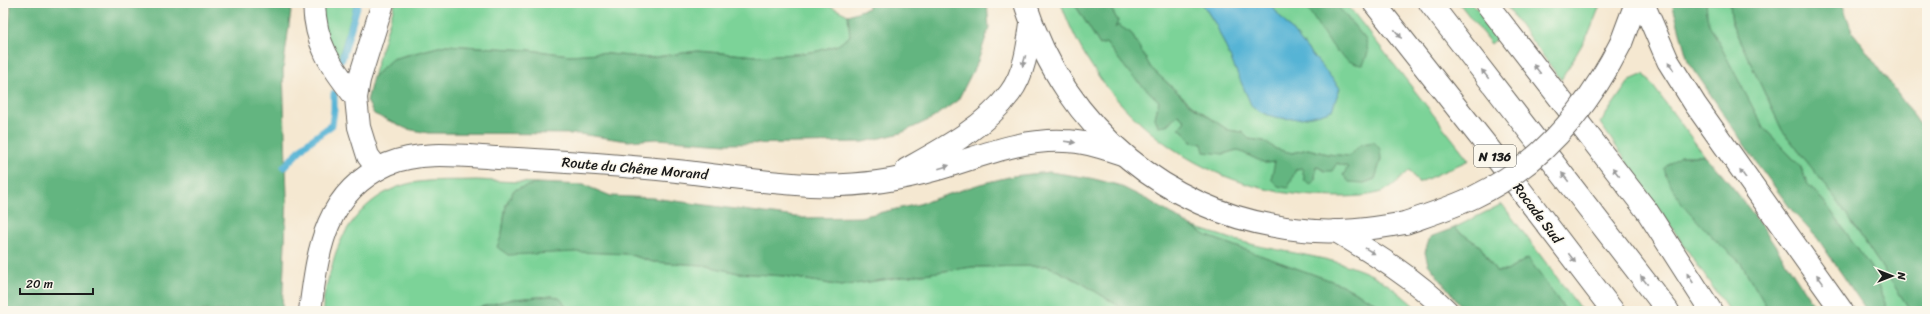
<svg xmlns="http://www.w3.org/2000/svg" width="1930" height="314" viewBox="0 0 1930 314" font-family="Sriracha,sans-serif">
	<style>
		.green { fill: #7bd398; stroke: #4c785a }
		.forest { fill: #64b580; stroke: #40684e }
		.water { fill: #57b4d5; stroke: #3a6878 }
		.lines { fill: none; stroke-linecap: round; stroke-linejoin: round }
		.stream { stroke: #57b4d5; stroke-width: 7 }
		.street-casing { stroke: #68635b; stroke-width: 24 }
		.secondary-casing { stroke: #68635b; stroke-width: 24 }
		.primary-casing { stroke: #68635b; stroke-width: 24 }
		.highway-casing { stroke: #68635b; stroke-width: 24 }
		.street { stroke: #fff; stroke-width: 22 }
		.secondary { stroke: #fff; stroke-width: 22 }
		.primary { stroke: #fff; stroke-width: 22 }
		.highway { stroke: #fff; stroke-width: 22 }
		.primary-bridge-casing { stroke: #68635b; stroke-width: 24; stroke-linecap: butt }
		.primary-bridge { stroke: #fff; stroke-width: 22 }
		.oneway { fill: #999 }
		.labels { text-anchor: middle; stroke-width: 3; stroke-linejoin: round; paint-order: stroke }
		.shield { fill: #fbf7ec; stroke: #5f5e5a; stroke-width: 1 }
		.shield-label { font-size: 13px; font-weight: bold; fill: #1c1c1c }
		.street-label { font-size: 14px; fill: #1c1c1c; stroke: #fbf7ec }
	</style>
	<rect width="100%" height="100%" fill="#fbf7ec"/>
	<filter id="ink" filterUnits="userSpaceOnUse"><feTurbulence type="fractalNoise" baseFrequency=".025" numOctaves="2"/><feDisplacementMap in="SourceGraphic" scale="8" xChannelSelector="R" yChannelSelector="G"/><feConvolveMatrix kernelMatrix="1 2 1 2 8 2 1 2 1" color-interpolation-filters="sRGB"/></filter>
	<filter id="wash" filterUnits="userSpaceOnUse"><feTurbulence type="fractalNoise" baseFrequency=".012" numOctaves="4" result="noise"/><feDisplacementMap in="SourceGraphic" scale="16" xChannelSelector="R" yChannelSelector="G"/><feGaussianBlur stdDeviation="0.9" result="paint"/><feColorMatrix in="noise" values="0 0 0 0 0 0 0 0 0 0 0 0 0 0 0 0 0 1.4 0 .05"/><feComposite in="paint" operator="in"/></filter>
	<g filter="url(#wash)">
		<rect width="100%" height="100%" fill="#f5e8d1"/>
		<path class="green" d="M320,3h35l-17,57 -14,-25z
			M395,3h429l24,12 2,21 -12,9 -20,6 -22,3 -39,2 -60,-5 -48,7 -50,-5 -29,2 -41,-5 -83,-5 -54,14 -19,18z
			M1061,3h13l26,42 6,-2 26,33 27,25 -4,17 12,7 11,-10 7,6 -6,7 7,6 5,8 11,2 21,10 14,-4 28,13 10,-1 21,7 7,-1 2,13 10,-1v-14l10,5 11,-8 12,4 16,16 11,-4 6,-20 -20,-15 -12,12 -22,-2 -19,-5 -16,4 -16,-4 -12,-8 -15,-2 -7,-7 -14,-2 -36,-25 -41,-37 -20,-35 -17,-3 4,-9 -10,-18h94l14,22 124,63 -71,-85h35l34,50 28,-13 -31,-37h11l123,157 -51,23 -8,-13c-8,7 -19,19 -29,22 -19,7 -57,5 -78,3 -111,-10 -206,-87 -242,-192z
			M1459,3h13l28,33 -9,8z
			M1504,3h97l-11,28 -29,49z
			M1706,3h24l2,21 50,106 55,70 74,111h-23l-17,-43 -45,-64 -19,-21 -6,-16 -38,-40 -56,-105z
			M1644,74l61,82h-25l35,84 26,23 28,48h-40l-129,-188 30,-43z
			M476,180l61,3 -23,7 -8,14 -4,30 -4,13 130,7 25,8 50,3 35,8 47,3 56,10 131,-19 76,-1 32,16 47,29h-562l1,-5 -14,-10 -39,3 -48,12h-142c-1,-14 5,-31 9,-45 9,-40 39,-75 80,-83 21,-4 44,-2 64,-3z
			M1502,204l80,107h-16l-38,-53 -21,13h-11l-16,-25 -26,-18z
			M1191,226c27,9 55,18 83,23 34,7 68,11 100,27 17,9 32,23 46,35h-29l-51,-27 -133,-48z"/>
		<path class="forest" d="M11,3h281l-9,67 4,127 -5,114h-279v-182z
			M868,3h119l2,25 -11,33 -20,39 -25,18 -32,15 -37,9 -137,2 -70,-5 -29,2 -49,-7 -151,-1 -21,-4 -33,-15 -7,-13 6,-24 19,-18 54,-14 83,5 41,5 29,-2 50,5 48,-7 60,5 39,-2 22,-3 20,-6 12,-9 -2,-21 20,-7z
			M1074,3h34l10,18 -3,7 3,-3 13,8 20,35 40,37 37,25 14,2 7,7 15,2 12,8 16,4 16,-4 19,5 22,2 12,-12 13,-2 6,7 1,10 -6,20 -11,4 -15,-1 -6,-7 5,-8 -11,-4 -5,8h-7l-9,-5 -1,14 -4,4 -6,-3 -3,-13 -6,1 -8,19 -10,-2 -7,-7 4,-17 -10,1 -28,-13 -14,4 -19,-2 -2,-8 -11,-2 -5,-8 -7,-6 6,-7 -7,-6 -12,10 -8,1 -3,-8 4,-17 -27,-25 -26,-33 -6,2z
			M1304,3h31l31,37 2,13 -5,12c-26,0 -45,-42 -59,-62z
			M1672,3h34l2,19 55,105 37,39 7,17 19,21 45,64 17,43h-21l-49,-72 -24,-26 -38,-51 -68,-101z
			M1730,3h112l10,28 75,103v177h-16l-74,-111 -55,-70 -50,-106z
			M1680,156h25c45,46 77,102 113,155h-49l-28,-48 -26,-23 -33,-36 -16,-28 -2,-8z
			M1050,172l40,6 28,7 32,16 57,35 133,48 51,27h-264l-47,-29 -32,-16 -76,1 -131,19 -56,-10 -47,-3 -35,-8 -50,-3 -25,-8 -51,-2 -69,3 -11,-8 5,-13 4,-29 8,-15 23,-7 47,2 27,11 42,2 150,20 57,-1 59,-13 61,-20 33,-8z
			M1454,228l26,18 16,25h11l21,-13 38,53h-101l-37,-47 -3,-12 5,-15z
			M552,296c9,1 14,6 13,15h-100l48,-12z"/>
		<path class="water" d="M1202,3h67l71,85 -8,22c-27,10 -55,14 -80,-3l-36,-82z"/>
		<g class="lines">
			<path class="stream" d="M342,59l16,-56
				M284,167l21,-22 27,-20 2,-15v-16"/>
		</g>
	</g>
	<g filter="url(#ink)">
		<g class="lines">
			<g class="street-casing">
				<path id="street" d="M314,3c1,42 17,63 42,95
					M378,169l-10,-13 -9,-29 -3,-29 3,-18 24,-77"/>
			</g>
			<g class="secondary-casing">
				<path id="secondary" d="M907,169c36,-20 79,-43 103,-76 15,-20 18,-47 21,-70
					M310,311c8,-61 14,-118 78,-147 32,-14 75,-8 110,-6 59,3 120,7 179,13 44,5 89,12 133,14 41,2 85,-4 124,-15 43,-12 84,-31 130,-29 20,0 39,7 58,13"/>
			</g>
			<g class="primary-casing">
				<path id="primary" d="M1025,3c40,126 145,214 278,227 34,4 68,-1 102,-7
					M1621,43l15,-40"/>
			</g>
			<g class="highway-casing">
				<path id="highway" d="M1374,3l113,143 126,165
					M1430,3l238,308
					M1486,3l161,208 64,100
					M1643,3l25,58 27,43 147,207
					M1336,231c40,24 78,47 111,80"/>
			</g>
			<use href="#street" class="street"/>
			<use href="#secondary" class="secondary"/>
			<use href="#primary" class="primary"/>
			<use href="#highway" class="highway"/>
			<g class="primary-bridge-casing">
				<path id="primary-bridge" d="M1405,223c23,-8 46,-15 69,-26 67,-32 114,-89 147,-154"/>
			</g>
			<use href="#primary-bridge" class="primary-bridge"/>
		</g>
		<defs><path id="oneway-solid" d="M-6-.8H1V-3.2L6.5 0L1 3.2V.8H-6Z"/></defs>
		<g class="oneway">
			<use href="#oneway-solid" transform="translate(1398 34) rotate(52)"/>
			<use href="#oneway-solid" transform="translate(1024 61) rotate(106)"/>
			<use href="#oneway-solid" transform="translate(1671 66) rotate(-121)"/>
			<use href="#oneway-solid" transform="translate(1537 69) rotate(-128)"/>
			<use href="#oneway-solid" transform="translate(1485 74) rotate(-128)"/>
			<use href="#oneway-solid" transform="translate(1070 142) rotate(7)"/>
			<use href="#oneway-solid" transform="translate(944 167) rotate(-17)"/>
			<use href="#oneway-solid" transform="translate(1616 172) rotate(-128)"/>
			<use href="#oneway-solid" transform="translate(1743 174) rotate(-125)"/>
			<use href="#oneway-solid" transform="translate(1565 177) rotate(-128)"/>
			<use href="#oneway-solid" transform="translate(1370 251) rotate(31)"/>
			<use href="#oneway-solid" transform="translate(1572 258) rotate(53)"/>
			<use href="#oneway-solid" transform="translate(1690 278) rotate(-123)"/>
			<use href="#oneway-solid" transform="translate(1820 279) rotate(-126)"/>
			<use href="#oneway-solid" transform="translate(1644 280) rotate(-128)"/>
		</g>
	</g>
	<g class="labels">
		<rect class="shield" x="1474" y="145" width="42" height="22" rx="3"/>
		<g class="shield-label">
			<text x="1495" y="161">N 136</text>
		</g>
		<g class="street-label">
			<text transform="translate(635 168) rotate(5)" y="5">Route du Chêne Morand</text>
			<text transform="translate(1538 213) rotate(53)" y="5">Rocade Sud</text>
		</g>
	</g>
	<rect width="1930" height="314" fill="none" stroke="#fbf7ec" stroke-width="16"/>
	<g transform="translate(1892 276) rotate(90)" stroke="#fbf7ec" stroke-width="3" paint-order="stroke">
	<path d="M0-3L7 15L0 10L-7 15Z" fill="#1c1c1c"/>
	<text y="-6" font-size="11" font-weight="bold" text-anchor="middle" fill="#1c1c1c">N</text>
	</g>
	<path d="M20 288v6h73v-6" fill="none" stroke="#1c1c1c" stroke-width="2"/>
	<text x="26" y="288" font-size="12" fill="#1c1c1c" stroke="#fbf7ec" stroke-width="3" paint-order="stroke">20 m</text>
</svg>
